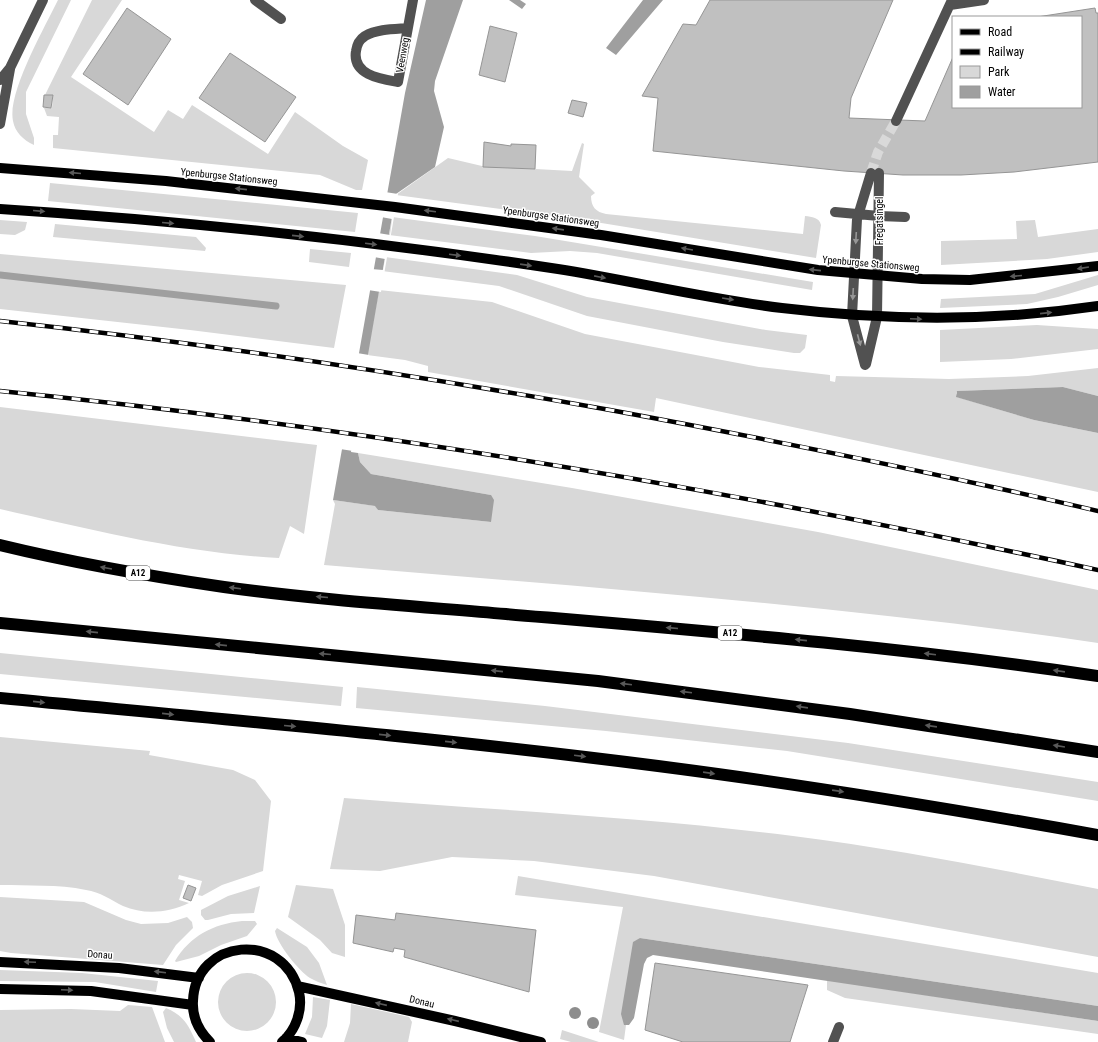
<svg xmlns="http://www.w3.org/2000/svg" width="1098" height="1042" viewBox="0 0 1098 1042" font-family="'Roboto Condensed',sans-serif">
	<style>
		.green { fill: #d8d8d8 }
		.water { fill: #9f9f9f }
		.pier { fill: #fff }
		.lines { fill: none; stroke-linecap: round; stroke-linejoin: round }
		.stream { stroke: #9f9f9f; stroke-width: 7 }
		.building { fill: #c0c0c0; stroke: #959595 }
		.minor-tunnel { stroke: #d9d9d9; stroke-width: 10; stroke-dasharray: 10 5; stroke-linecap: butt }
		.minor { stroke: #515151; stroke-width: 10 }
		.major { stroke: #000; stroke-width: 10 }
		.highway { stroke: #000; stroke-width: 12 }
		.rail-casing { stroke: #000; stroke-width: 4.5 }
		.rail { stroke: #fff; stroke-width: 3; stroke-dasharray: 9; stroke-linecap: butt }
		.tree { fill: #8d8d8d }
		.oneway { fill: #595959 }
		.oneway2 { fill: #979797 }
		.labels { text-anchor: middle; stroke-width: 3; stroke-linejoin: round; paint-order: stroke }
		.shield { fill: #fff; stroke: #4c4c4c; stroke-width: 1 }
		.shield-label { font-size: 9px; font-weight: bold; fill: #000 }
		.street-label { font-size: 10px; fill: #000; stroke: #fff }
	</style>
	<rect width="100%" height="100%" fill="#fff"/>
	<path class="green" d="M58,0h13l-45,92v22l8,24v7c-11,-5 -19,-13 -21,-24 -6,-28 32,-94 45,-121z
		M92,0h30l-51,77 83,55 14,-22 15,9 9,-14 76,49 27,-42 48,34 25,14 -6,30h-6l-36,-15 -267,-27v-13h5l1,-18 -12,-1 -3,-8h8l1,-12 -8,-1z
		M582,143l2,1 -5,33 16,16 -4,3c0,11 5,16 15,18l197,20 2,-18c7,1 14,1 16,9l-5,33 -233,-38 -187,-25 52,-37 34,8 90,5z
		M50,183l308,30 -3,19 -307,-31z
		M392,217l143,19 278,46 -1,8 -215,-37 -27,-2 -39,2 -142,-18z
		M0,220l27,2 -2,8 -10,5 -15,-1z
		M1035,220l3,17 60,-8v23l-51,7 -106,6v-24l76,-2 -1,-18z
		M55,224l141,13 10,11 -1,3 -152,-14z
		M310,249l41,4 -2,14 -40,-5z
		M0,254l346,31 -12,63 -144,-18 -190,-21z
		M385,257l132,18 70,22 179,33 41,5 -2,13 -5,5h-6l-71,-11 -136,-26 -88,-30 -117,-15z
		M1098,275v10l-40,12 -31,7 -87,4 1,-9 94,-5z
		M379,290l113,12 93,32 174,33 71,8v6l5,1 1,-6 113,3 79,-3 70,-8v28l-35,-9 -105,4 -2,2 1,4 77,23 64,13v59l-442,-94 -2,14 -226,-40v-6l-23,-6 -38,-5z
		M1037,325l61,4v20l-87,10 -71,3v-32z
		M0,407l317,38 -13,89 -14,-8 -11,32c-95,-5 -186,-28 -279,-49z
		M358,453l214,35 246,44 280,58v53c-257,-38 -516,-56 -774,-78l11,-61 -2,-4 43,6 2,4 113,12v-27l-120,-21 -11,-12z
		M0,653l343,34 -2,19 -341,-32z
		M357,687l188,19 303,37 250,39v19l-311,-50 -181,-20 -250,-23z
		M0,737l150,14 -1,4 84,15 22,10 16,21 -8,70 -41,14 -20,11 -4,-1 4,-14 -23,-6 -1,4 7,2 -6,19 10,3c-21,10 -45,12 -66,3 -12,-6 -23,-14 -37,-16 -28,-6 -58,-4 -86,-5z
		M344,798c150,12 300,19 449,38 102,13 204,33 305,53v68l-444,-81 -120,-15 -82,-4 -72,14 -50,-2z
		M518,876l580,97v33l-458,-68 -16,87h2l-2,15 -25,-8 24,-125 -108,-12z
		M296,885l37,4 12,36v32l-13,-4 -12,-13 -32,-23z
		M260,886l-6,27 -23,1 -23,6h-3l-4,-5v-5l27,-14z
		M0,897l84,5 42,18 15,4 27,-1 19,-6 5,5 1,6 -17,17 -13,20 -152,-12 -11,-2z
		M242,921h13l2,3 -10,12 -26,9 -22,11 -23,6 -1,-1c15,-25 38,-37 67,-40z
		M277,928l30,19 12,16 8,22c-6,-2 -12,-4 -17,-7 -11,-7 -33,-34 -35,-47z
		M0,970l82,3 76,8 -2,11 -61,-10 -95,-1z
		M218 1002a29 29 0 1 1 58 0a29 29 0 1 1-58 0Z
		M827,980l271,41v13l-253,-36 -18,-8z
		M313,997l17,3 -3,26 -5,12 -17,-4 7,-17z
		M351,1004l58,13 3,5 -4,20h-64l6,-19z
		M128,1005l24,2 13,35h-165v-32l71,-1 49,2z
		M166,1008c18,8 22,16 30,34h-22l-7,-14 -4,-16z
		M562,1030l37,12h-28l-11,-3z"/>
	<path class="water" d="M426,0h37l-28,81 -1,10 10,36 -9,40 -39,27 -45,258 7,1 2,9 11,12 120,21 3,5 -3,22 -113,-12 -3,-4 -42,-6 72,-407z
		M509,0h11l6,4 -4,5z
		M643,0h20l-47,55 -10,-7z
		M1063,387l35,9v37l-64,-13 -78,-23 1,-6z
		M640,938l458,68v15l-445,-66 -6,3 -3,6 -10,54 -5,7h-5l-3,-11 12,-72z"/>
	<path class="pier" d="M385,192l13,2 -17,98 -13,-2 3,-21 12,1 2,-11 -11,-2 4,-24 12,2 2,-16 -11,-2z
		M357,353l12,2 -16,96 -13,-2z"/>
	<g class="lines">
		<path class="stream" d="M0,275l276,31"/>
	</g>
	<path class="building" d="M710,0h183l-42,98 -2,20 76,3 28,-64v50h128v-90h-44l58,-9 1,5h2v149l-84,10 -53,3h-58l-59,-4 -191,-20 5,-53 -16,-2 41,-72 13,1z
		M127,8l44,31 -43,66 -45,-31z
		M490,26l27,7 -12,49 -26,-7z
		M230,53l66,44 -31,45 -66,-44z
		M44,95h9l-2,13 -8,-1z
		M572,100l15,3 -4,14 -15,-4z
		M484,142l27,4v-2l25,1 -1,24 -52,-2z
		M188,885l8,3 -5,13 -8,-3z
		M396,913l140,17 -7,62 -125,-35 1,-7 -11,-2 -1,4 -40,-9 3,-28 39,5z
		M655,963l153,22 -18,57h-107l-38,-12z"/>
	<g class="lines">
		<path class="minor-tunnel" d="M871,173l7,-21 18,-31"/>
		<path class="minor" d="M255,0l26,19
			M950,5l34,-5
			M407,28c-13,1 -30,1 -42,8 -6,4 -8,8 -9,15 -4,24 25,28 42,31l15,-82
			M0,80l10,-12 33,-68
			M896,121l56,-121
			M0,124l10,-55
			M835,212l44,4 26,1
			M866,364l11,-47 2,-144
			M865,365l-13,-49 5,-97 14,-46
			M833,1042l6,-15"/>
		<path class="major" d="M0,168l166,13 229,26 206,28 217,35 104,9 48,1 128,-14
			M0,209c186,12 373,32 558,60 75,12 149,30 224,39 107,13 209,14 316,-2
			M0,962l119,6 80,10
			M297,986l158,35 86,21
			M0,989l91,2 102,14
			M286,1038l16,4
			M210,1042c-11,-11 -18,-25 -17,-41 2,-63 91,-71 106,-9 4,18 -3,38 -17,50"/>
		<path class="highway" d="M0,545c74,18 149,31 224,42 94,13 188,19 282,27 198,17 396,33 592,62
			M0,623l598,58 252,33 248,38
			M0,698c220,21 440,40 658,68 148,19 294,43 440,69"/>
		<g class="rail-casing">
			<path id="rail" d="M0,321c204,22 408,53 610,89 163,30 326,63 488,101
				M0,391c369,37 736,100 1098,179"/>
		</g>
		<use href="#rail" class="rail"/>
	</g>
	<g class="tree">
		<circle cx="575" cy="1013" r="6"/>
		<circle cx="593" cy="1023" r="6"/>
	</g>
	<defs><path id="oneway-solid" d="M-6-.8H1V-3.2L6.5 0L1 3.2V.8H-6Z"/></defs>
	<g class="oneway">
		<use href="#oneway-solid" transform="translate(75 173) rotate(-175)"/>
		<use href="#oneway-solid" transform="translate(241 189) rotate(-174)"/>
		<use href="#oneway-solid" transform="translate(39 211) rotate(5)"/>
		<use href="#oneway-solid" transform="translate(430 211) rotate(-173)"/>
		<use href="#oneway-solid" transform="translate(168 223) rotate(5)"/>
		<use href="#oneway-solid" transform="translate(558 229) rotate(-172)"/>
		<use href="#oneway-solid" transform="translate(298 236) rotate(6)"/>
		<use href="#oneway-solid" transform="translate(371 244) rotate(7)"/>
		<use href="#oneway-solid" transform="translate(687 249) rotate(-170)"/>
		<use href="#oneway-solid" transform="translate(455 255) rotate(7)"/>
		<use href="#oneway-solid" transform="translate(526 265) rotate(8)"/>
		<use href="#oneway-solid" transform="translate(1083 268) rotate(171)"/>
		<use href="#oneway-solid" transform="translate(815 270) rotate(-174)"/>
		<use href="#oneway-solid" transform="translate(1016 276) rotate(175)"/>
		<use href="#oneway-solid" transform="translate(600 277) rotate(11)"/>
		<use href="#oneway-solid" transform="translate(728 299) rotate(9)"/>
		<use href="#oneway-solid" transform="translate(1046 313) rotate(-6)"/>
		<use href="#oneway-solid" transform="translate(916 319) rotate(3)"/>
		<use href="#oneway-solid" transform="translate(106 568) rotate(-170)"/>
		<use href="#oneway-solid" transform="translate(235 588) rotate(-173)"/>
		<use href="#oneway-solid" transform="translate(322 597) rotate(-175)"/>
		<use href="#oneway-solid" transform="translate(672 628) rotate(-175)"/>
		<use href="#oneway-solid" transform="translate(92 632) rotate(-174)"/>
		<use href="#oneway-solid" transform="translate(801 640) rotate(-174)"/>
		<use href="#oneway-solid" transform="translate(221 645) rotate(-174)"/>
		<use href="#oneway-solid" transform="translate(325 654) rotate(-175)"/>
		<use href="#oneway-solid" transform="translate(930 654) rotate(-173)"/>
		<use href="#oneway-solid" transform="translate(497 671) rotate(-174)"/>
		<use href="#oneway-solid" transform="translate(1059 671) rotate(-172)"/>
		<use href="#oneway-solid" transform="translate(626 684) rotate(-173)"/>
		<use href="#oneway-solid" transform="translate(686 692) rotate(-173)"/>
		<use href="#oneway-solid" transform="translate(39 702) rotate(6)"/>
		<use href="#oneway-solid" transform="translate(802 707) rotate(-172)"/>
		<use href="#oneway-solid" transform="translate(168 714) rotate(6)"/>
		<use href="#oneway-solid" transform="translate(290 726) rotate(5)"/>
		<use href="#oneway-solid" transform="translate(931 726) rotate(-172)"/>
		<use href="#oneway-solid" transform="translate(385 735) rotate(6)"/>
		<use href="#oneway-solid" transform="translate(451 742) rotate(6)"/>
		<use href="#oneway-solid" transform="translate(1059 746) rotate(-171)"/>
		<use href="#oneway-solid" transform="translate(580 756) rotate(7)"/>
		<use href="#oneway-solid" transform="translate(709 773) rotate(8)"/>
		<use href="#oneway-solid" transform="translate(838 791) rotate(8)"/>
		<use href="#oneway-solid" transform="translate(30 962) rotate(-178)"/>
		<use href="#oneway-solid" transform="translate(160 972) rotate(-173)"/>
		<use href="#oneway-solid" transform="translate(67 990) rotate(3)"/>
		<use href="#oneway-solid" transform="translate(381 1004) rotate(-167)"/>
		<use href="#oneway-solid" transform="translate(453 1020) rotate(-167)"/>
	</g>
	<g class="oneway2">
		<use href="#oneway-solid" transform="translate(856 238) rotate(93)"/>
		<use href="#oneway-solid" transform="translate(853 294) rotate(93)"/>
		<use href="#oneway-solid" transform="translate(859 340) rotate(75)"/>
	</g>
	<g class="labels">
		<g class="shield">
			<rect x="126" y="566" width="24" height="14" rx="3"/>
			<rect x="718" y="626" width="24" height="14" rx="3"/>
		</g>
		<g class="shield-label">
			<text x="138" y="576">A12</text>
			<text x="730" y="636">A12</text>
		</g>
		<g class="street-label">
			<text transform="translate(402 55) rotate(-80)" y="4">Veenweg</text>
			<text transform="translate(229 176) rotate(6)" y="4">Ypenburgse Stationsweg</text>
			<text transform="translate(551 216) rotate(8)" y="4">Ypenburgse Stationsweg</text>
			<text transform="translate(879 221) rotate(-90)" y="4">Fregatsingel</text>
			<text transform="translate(871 263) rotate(5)" y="4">Ypenburgse Stationsweg</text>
			<text transform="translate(100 954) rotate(4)" y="4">Donau</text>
			<text transform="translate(422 1001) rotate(13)" y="4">Donau</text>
		</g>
	</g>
	<rect x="952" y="16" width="130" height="92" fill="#ffffff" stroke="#999999"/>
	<rect x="960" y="29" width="20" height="6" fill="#000000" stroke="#999999"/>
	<text x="988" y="36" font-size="12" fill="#000000">Road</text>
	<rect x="960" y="49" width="20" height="6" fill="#000000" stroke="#999999"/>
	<text x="988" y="56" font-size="12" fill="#000000">Railway</text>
	<rect x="960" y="66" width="20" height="12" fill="#d8d8d8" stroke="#999999"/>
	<text x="988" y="76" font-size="12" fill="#000000">Park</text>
	<rect x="960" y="86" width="20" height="12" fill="#9f9f9f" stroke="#999999"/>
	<text x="988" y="96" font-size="12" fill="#000000">Water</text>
</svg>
